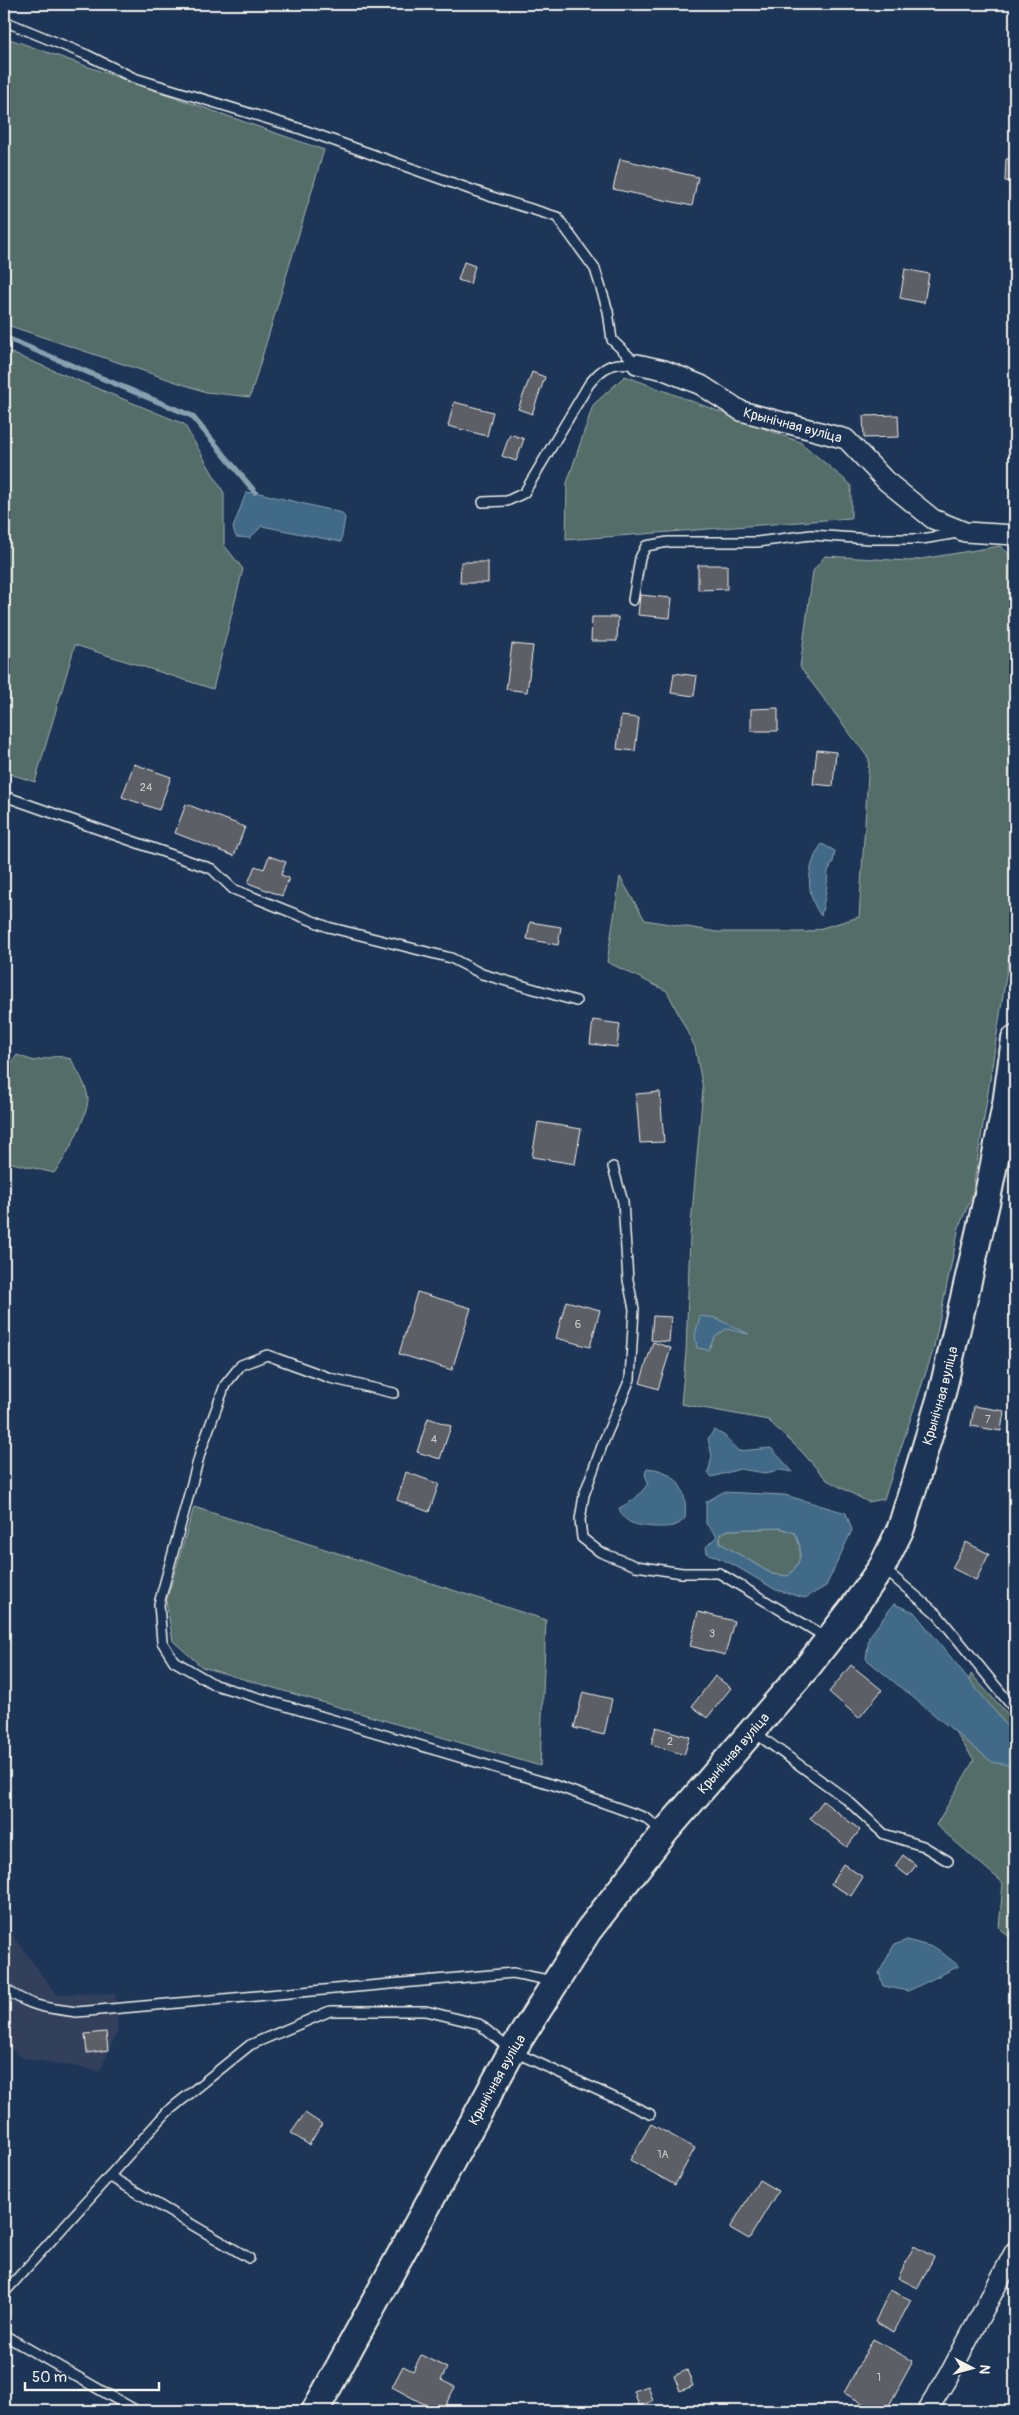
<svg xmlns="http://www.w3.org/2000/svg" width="1019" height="2415" viewBox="0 0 1019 2415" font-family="Pangolin,sans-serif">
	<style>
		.built { fill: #30415c }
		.green { fill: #546d69; stroke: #a4afa8 }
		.water { fill: #416b88; stroke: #89a1ae; fill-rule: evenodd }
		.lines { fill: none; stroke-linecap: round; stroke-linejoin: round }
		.stream { stroke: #89a1ae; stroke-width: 5.5 }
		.building { fill: #5c5e66; stroke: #f4f1e8 }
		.lane-casing { stroke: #f4f1e8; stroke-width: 12 }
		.street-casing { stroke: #f4f1e8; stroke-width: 22 }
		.secondary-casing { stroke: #f4f1e8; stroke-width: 30 }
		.lane { stroke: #1d3557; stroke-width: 9 }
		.street { stroke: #1d3557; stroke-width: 19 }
		.secondary { stroke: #1d3557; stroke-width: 26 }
		.labels { text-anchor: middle; stroke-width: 4; stroke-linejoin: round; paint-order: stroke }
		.number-label { font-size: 11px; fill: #ceccc8 }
		.street-label { font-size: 14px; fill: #f4f1e8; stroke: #1d3557 }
	</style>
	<rect width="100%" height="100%" fill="#1d3557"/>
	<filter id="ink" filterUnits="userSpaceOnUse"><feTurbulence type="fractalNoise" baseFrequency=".02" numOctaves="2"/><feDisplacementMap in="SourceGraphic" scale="10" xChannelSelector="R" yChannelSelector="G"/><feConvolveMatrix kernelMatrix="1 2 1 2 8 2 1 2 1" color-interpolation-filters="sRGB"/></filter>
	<g filter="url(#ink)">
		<path class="built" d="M4,1923l52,71 59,-1 3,37 -18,41 -78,-13 -18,-14z"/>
		<path class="green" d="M4,37l320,113 -74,247 -44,-5 -202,-68z
			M4,350l180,74 40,69v52l19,24 -30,120 -138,-44 -40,137 -31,-10z
			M625,376l175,66 51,43v33l-285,22 1,-57 26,-78z
			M1000,546l15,13v271l-5,120 -38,246 -13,31 -26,124 -49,148 -16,3 -41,-22 -26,-29 -33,-31 -87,-16 5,-52 4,-116 13,-147 -8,-42 -28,-56 -60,-29 13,-85 25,43 72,12h91l51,-15 10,-158 -69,-92 13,-96 12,-15 84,5z
			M17,1055l17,6 23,-5 14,3c6,12 16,26 17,40 0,17 -23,61 -34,74l-50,-12v-87z
			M194,1507l352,113 -6,146 -338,-99 -29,-26 -7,-39z
			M780,1528l15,4c8,20 8,29 -7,44l-16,-2 -52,-31v-9l8,-4z
			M971,1674l44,48v221l-16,-16 4,-44 -67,-58 38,-65 -31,-46 23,-24z"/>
		<path class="water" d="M255,492l87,21 3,5 -4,24 -79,-16 -12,12 -14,-1 -3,-9 13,-35z
			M822,844l13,7 -2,11 -5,9 -1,15 -6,30c-16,-22 -15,-50 1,-72z
			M700,1316l15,2 34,16 -23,-5 -11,8 -7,13 -11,-2 -2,-13z
			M714,1430l11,6 13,15 33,-3 22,24 -13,-2 -15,3 -25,-4 -28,8 -4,-4 4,-17 -4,-17z
			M647,1468c30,2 41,22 38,50 -3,3 -5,6 -9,7 -9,4 -41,2 -48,-4 -5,-3 -7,-8 -9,-13 14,-6 21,-13 29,-25l-3,-9z
			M723,1492l62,3 61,18 6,17 -26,56 -21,12 -29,-8 -44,-26 -25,-11 -1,-6 11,-11 -11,-12v-22zM780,1528l15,5c8,18 8,28 -7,43l-16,-2 -52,-31v-9l8,-4z
			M894,1604l20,8 101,124v24l-2,6 -21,-4 -126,-103 3,-22z
			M907,1940l29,8 23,18 -51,25 -25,-5 -4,-13 15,-28z"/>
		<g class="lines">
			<path class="stream" d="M4,337l188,79 63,76"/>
		</g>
		<path class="building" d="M620,159l78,18 -6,29 -79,-17z
			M1006,159h9v23l-10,-1z
			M464,262l11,4 -5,18 -12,-4z
			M905,269l24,5 -5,29 -24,-5z
			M532,372l13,5 -13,37 -14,-5z
			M454,402l39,10 -6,24 -39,-10z
			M898,415l1,22 -35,1 -1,-22z
			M510,434l14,5 -8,22 -14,-5z
			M461,562h27v21h-28z
			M698,565h29v24l-29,1z
			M640,595l32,3 -2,20 -32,-3z
			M592,617h26l-1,24h-26z
			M512,644l21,2 -6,46 -21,-3z
			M674,673l23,3 -3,20 -23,-3z
			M778,708v23h-27v-22z
			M621,716l18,2 -4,33 -18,-2z
			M817,750l19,2 -3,34 -20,-2z
			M134,764l37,13 -12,33 -37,-13z
			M186,804l59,23 -11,29 -59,-23z
			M269,856l17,6 -5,13 8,3 -7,18 -34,-13 7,-17 9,3z
			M530,922l31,5 -3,18 -31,-6z
			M593,1020l27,4 -3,23 -27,-3z
			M660,1092l4,50 -24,1 -4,-49z
			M538,1122l43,7 -6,35 -43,-7z
			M417,1292l54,16 -19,62 -53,-16z
			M566,1301l34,9 -10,37 -34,-9z
			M653,1316l18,1 -2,25 -18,-2z
			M653,1342l18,6 -13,41 -18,-6z
			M974,1406l30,5 -3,20 -30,-5z
			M428,1418l23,8 -11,33 -23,-7z
			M406,1472l33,12 -10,28 -32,-12z
			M966,1542l23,12 -13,26 -24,-12z
			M698,1612l36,9 -9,34 -35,-9z
			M851,1665l31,25 -23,28 -30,-26z
			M715,1676l16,12 -24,30 -15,-12z
			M583,1692l29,7 -8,36 -30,-7z
			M656,1727l34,10 -6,18 -33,-11z
			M823,1801l37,29 -13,17 -37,-29z
			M903,1855l13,10 -8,11 -13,-10z
			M843,1864l20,13 -12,19 -20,-12z
			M106,2032l2,18 -21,3 -2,-19z
			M305,2113l17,11 -13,21 -18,-12z
			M651,2124l44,24 -20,37 -45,-25z
			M759,2180l19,11 -29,48 -19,-11z
			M914,2246l20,11 -16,31 -20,-10z
			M890,2290l21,10 -17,32 -19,-10z
			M873,2339l40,22 -27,50h-9l-33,-18z
			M421,2355l26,13 -6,12 14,7 -13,24h-5l-45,-24 11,-21 10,5z
			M687,2370l6,16 -13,5 -6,-15z
			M648,2386l5,15 -14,5 -5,-15z"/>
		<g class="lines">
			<g class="lane-casing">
				<path id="lane" d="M4,21l83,34 47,23 167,51 188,67 68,21 38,52 13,42 4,29 25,24
					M483,502l24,-1 17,-8 65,-109c15,-19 24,-22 48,-20
					M633,600l7,-42 6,-12 22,-4h89l54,-7 59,4h52l36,-6
					M4,796l208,73 21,20 95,38 123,31 31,16 94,27
					M613,1167l10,35 5,78 6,29 -4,70 -27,64 -19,52 -4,25 2,18 18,14 36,14 46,7h37l108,65
					M394,1393l-64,-15 -63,-23 -26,10 -16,20 -24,65 -42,154 3,38 12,19 41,24 339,100 92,33 16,13
					M884,1569l53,45 78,96
					M754,1732l92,67 38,35 39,12 25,15
					M4,1988c26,19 42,20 73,24l436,-39 40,8
					M109,2176l140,82
					M4,2293l163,-181 83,-67 80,-34h96l53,13 33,27 138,63
					M4,2335l133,76"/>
			</g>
			<g class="street-casing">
				<g id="street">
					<path id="s1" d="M637,364l27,6 37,15 40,26 105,28 40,42 47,38 32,13 50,3"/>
					<path d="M927,2411l22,-36 66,-124"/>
				</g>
			</g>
			<g class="secondary-casing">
				<g id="secondary">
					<path id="s2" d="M315,2411l197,-360 76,-120 77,-99 143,-166 45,-58 29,-41 19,-39 41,-135 45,-194 19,-95 9,-65"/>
				</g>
			</g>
			<use href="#lane" class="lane"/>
			<use href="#street" class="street"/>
			<use href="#secondary" class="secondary"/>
		</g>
	</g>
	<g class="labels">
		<g class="number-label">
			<text x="146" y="791">24</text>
			<text x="578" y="1328">6</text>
			<text x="988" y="1423">7</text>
			<text x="434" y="1443">4</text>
			<text x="712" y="1637">3</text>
			<text x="670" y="1745">2</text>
			<text x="663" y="2158">1А</text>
			<text x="879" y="2381">1</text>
		</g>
		<g class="street-label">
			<text dy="5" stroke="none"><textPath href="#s1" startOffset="169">Крынічная вуліца</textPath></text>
			<text dy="5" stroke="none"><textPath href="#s2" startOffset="1202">Крынічная вуліца</textPath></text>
			<text dy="5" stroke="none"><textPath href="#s2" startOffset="782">Крынічная вуліца</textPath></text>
			<text dy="5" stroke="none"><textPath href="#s2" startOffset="378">Крынічная вуліца</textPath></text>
		</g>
	</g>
	<rect width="1019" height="2415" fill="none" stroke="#1d3557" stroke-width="20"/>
	<rect x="10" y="10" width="999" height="2395" fill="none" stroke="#f4f1e8" stroke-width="2" filter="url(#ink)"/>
	<g transform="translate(972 2368) rotate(96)" stroke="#1d3557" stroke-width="4" paint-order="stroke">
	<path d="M0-4L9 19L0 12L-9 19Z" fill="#f4f1e8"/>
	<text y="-8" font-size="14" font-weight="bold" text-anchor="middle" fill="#f4f1e8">N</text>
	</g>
	<path d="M25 2382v8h134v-8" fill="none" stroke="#f4f1e8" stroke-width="2.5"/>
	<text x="32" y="2382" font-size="15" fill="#f4f1e8" stroke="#1d3557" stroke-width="4" paint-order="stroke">50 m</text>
</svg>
